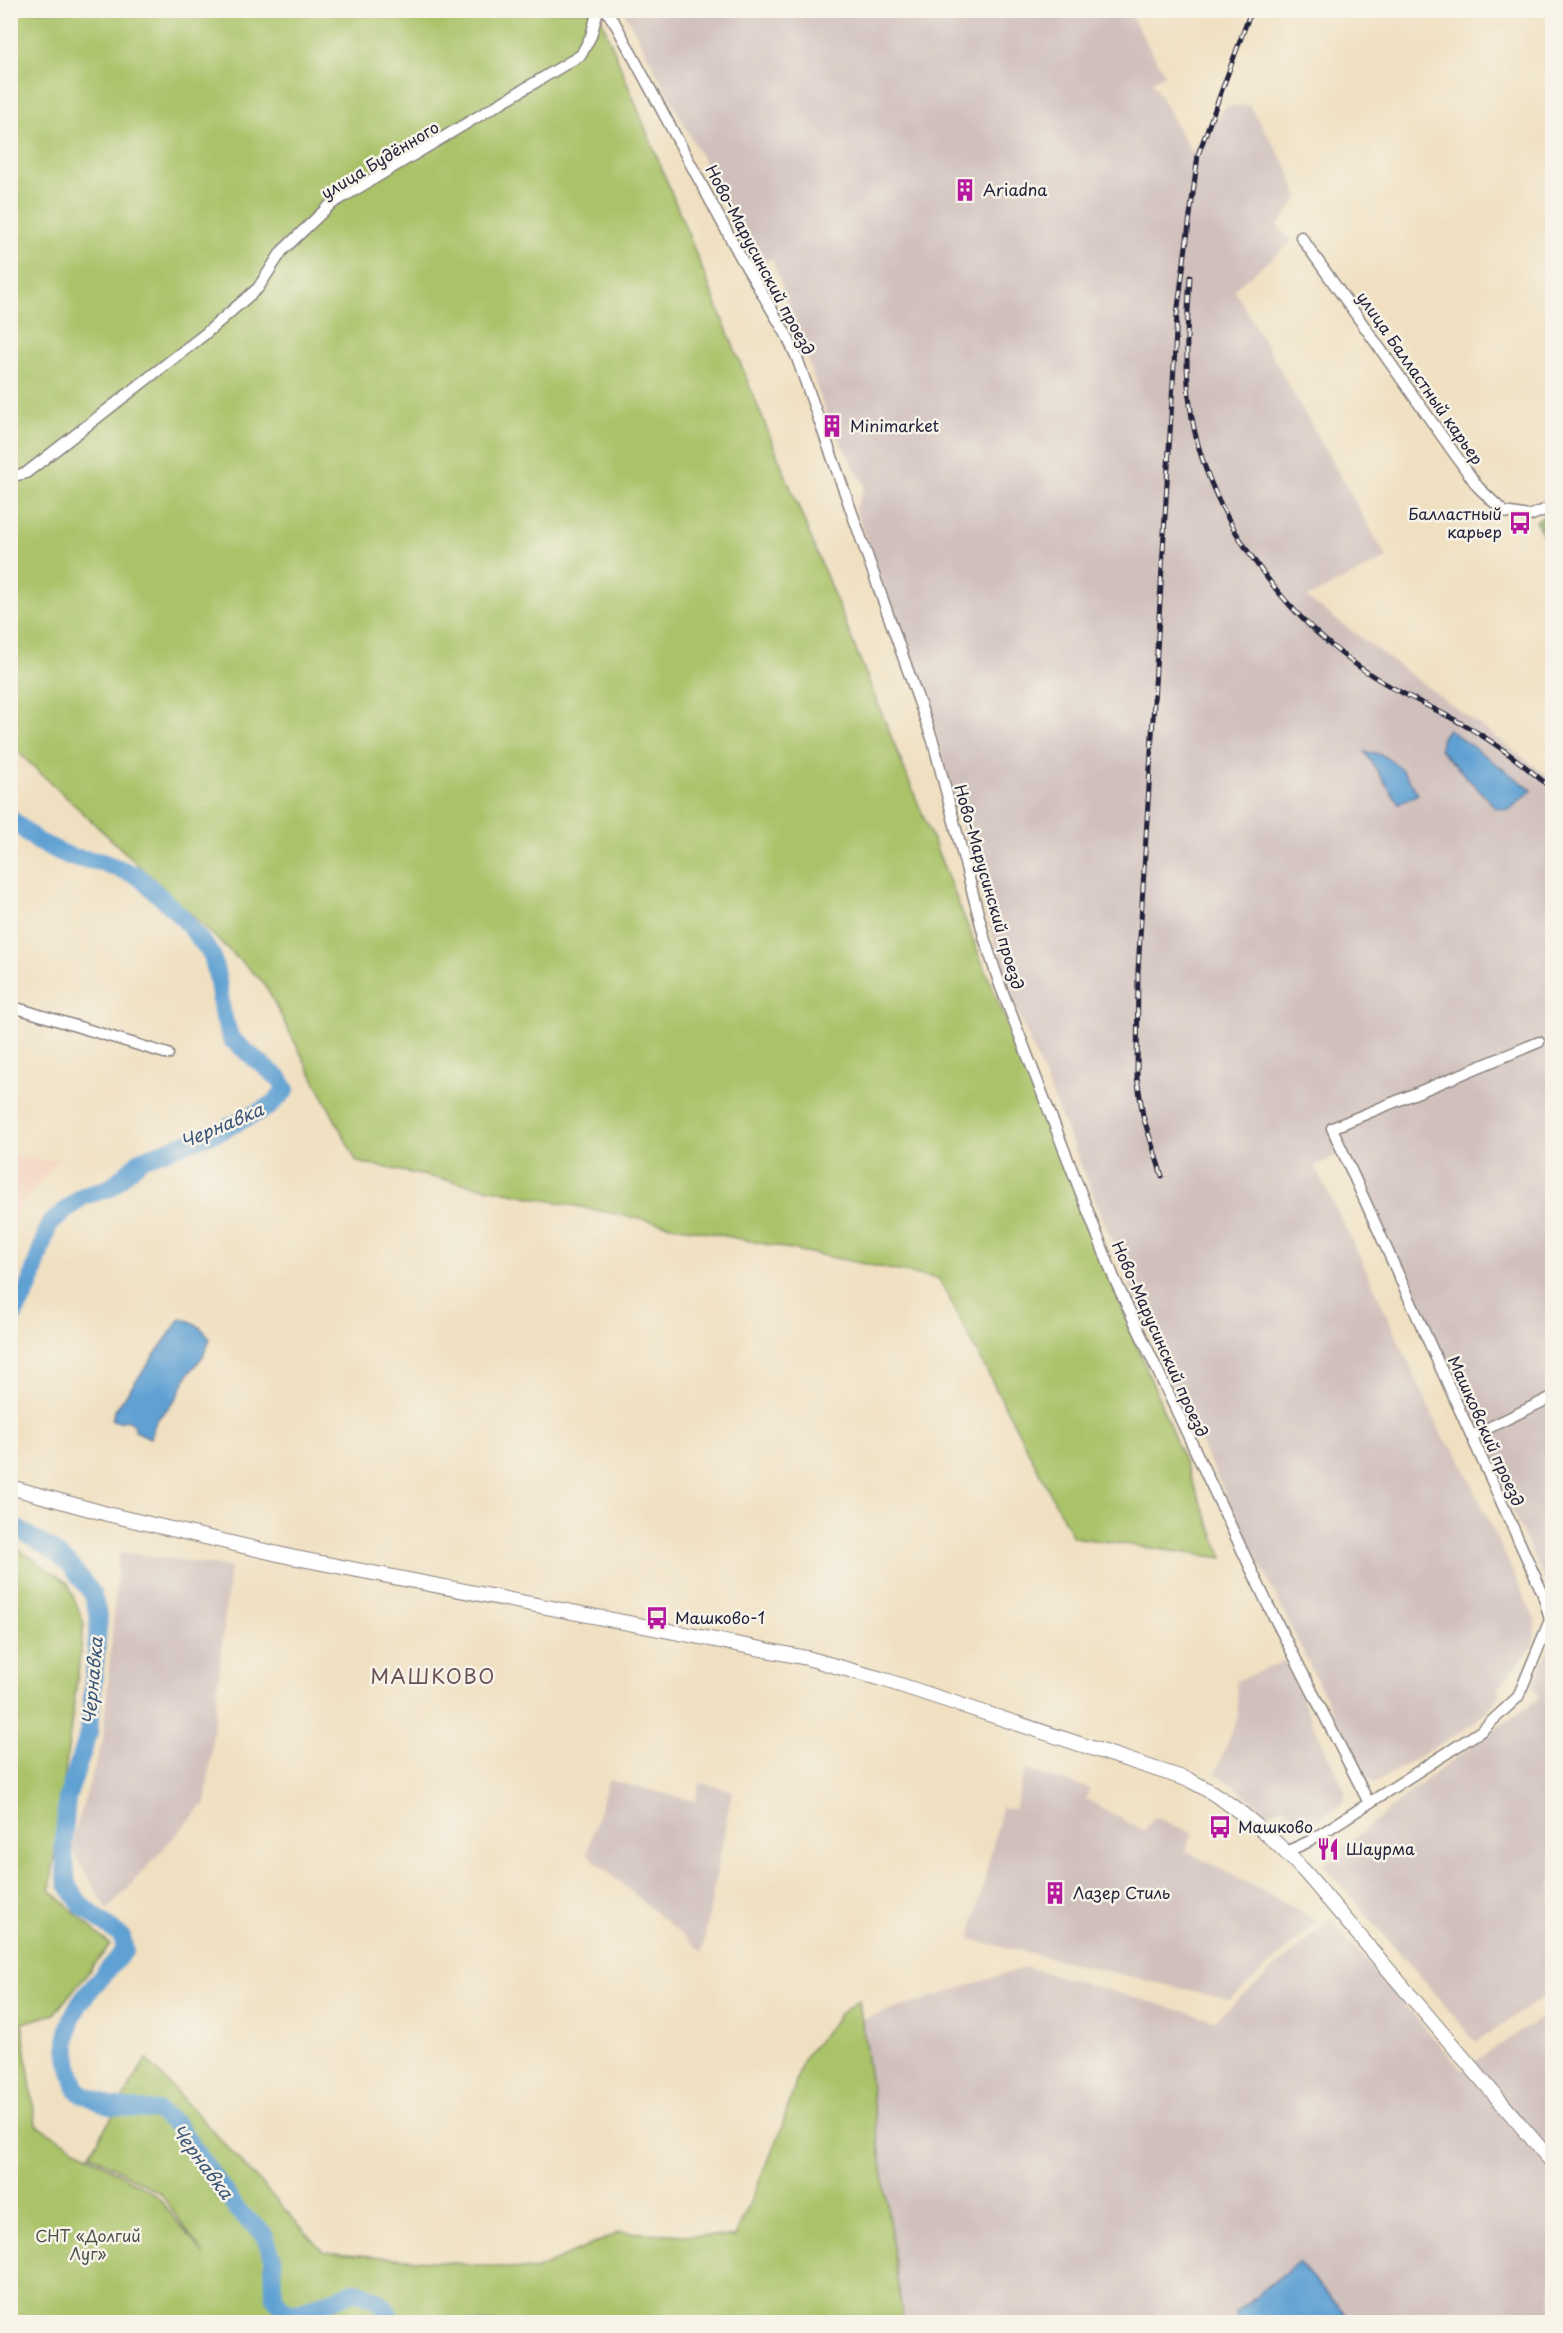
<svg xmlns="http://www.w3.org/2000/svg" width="1563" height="2333" viewBox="0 0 1563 2333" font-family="'Playpen Sans',sans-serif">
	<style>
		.built { fill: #f4d3c0 }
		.industrial { fill: #d0c0bc }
		.green { fill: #aac369; stroke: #667252; stroke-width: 1.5 }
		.forest { fill: #87a95d; stroke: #54664c; stroke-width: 1.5 }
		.water { fill: #60a1d3; stroke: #416287; stroke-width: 1.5 }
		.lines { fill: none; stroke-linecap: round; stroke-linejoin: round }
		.river { stroke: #60a1d3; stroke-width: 18 }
		.street-casing { stroke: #89817e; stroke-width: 13 }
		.secondary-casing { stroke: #89817e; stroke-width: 16 }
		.street { stroke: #fff; stroke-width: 10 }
		.secondary { stroke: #fff; stroke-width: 14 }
		.rail-casing { stroke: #22223b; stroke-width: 5 }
		.rail { stroke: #f7f3e8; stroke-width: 3; stroke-dasharray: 9; stroke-linecap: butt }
		.labels { text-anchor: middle; stroke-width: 5; stroke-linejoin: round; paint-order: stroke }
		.street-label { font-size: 16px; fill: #22223b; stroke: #f7f3e8 }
		.poi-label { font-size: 16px; fill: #22223b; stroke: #f7f3e8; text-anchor: start }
		.park-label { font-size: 16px; fill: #4b5249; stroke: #f7f3e8 }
		.water-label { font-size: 18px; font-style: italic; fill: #3b5578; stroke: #f7f3e8 }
		.quarter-label { font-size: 20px; letter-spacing: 1.5px; fill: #6b5157; stroke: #f7f3e8 }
	</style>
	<rect width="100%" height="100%" fill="#f7f3e8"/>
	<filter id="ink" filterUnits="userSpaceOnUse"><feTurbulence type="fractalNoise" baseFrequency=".0167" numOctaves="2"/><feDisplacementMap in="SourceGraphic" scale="12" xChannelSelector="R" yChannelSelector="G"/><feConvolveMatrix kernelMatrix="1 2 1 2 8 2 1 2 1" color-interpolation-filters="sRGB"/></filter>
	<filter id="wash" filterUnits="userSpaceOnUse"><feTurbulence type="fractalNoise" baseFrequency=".008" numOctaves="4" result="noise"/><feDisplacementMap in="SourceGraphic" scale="24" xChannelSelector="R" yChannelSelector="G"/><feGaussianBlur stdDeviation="1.35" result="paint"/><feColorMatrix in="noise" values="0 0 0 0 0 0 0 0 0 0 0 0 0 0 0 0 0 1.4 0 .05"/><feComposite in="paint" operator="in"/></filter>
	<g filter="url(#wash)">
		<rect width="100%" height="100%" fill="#f0e0c1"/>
		<path class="built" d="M11,1153l35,9 13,-4 -41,50 -7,24z"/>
		<path class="industrial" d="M624,11h504l37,63 -13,7 39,71 35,-46 23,-1 39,63 10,30 -20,28 14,16 -58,47 153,269 -80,40 245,181v816l-210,-442 -27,13 57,116 71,156 15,16 78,168 -3,24 -35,43 3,7 -29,29 -97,58 -11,-7 -193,-393 -165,-399 -69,-246 -82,-230 10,-22 -36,-64 -57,-164 -13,8z
			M119,1552l111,15 -24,235 -98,108 -38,-63 33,-107z
			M1552,1642v349l-76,51 -153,-178 104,-85 113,-82 -8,-10z
			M1284,1661l62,132 -4,11 -37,25 -20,-23 -17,8 -52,-42 22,-56 -2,-35z
			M1025,1770l64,18 -3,11 58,32 10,-14 39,16 -8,17 134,71 -89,79 -260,-61 32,-132 13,2z
			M608,1780l87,21 5,-18 32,7 -30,162 -115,-98z
			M1330,1920l132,150 90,-59v311h-653l-38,-302 165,-53 189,53z"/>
		<path class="green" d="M10,11h588l625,1547 -150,-21 -134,-258 -582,-117 -93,-179 -245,-230 -8,-3z
			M11,1544l57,39 16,41 -34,266 60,55 -56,69 -32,9 14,102 120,70 49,61 -45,-63 -70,-39 56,-95 178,193 211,18 85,-38 115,5 45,-104 23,-74 38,-46 18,-13 44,322h-892z"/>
		<path class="forest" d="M1552,511v44l-16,-34z"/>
		<path class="water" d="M1448,729l84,61 -23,20 -13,-2 -56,-59 2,-12z
			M1365,752c26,0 41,21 53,42l-19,10z
			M180,1319c13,1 23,9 30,20l-7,17 -16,20 -11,23 -20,22 -6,17 -15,-7 -2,-7 -6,-4 -8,2 -7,-2 2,-8z
			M1298,2262l55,60h-115l-3,-9z"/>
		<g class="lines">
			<path class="river" d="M10,818l27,23 34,16 31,5 36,14 44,41 30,38 6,26 4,31 9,27 49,40 6,11 -16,16 -49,25 -79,28 -32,29 -27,8 -34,28 -20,63 -19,35
				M10,1528h6l35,21 20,17 21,27 7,24 -10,116 -22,65 -4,49 4,37 14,21 41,32 3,13c-45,54 -74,67 -48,141l32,15 49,5 20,15 60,85 26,23 9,24 1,39 10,13 12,3 61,-22c17,7 31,12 35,31"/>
		</g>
	</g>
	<g filter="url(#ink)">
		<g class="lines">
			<g class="street-casing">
				<path id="street" d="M606,10l10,15 124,231 46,78 11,24 136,383 52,199 15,45 114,293 154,327 101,198
					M1301,237l177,250 26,25 25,4 23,-9
					M10,477l16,-4 179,-139 53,-46 24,-37 48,-46 251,-150 10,-19 7,-26
					M10,1006l158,48
					M1472,1436l80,-39
					M1286,1852l24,-11 171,-110 37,-34 32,-77 -7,-26 -211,-466 207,-86"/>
			</g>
			<g class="secondary-casing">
				<path id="secondary" d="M10,1487l101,28 180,42 516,101 78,22 304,100c44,21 84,58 117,93l246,289"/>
			</g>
			<use href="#street" class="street"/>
			<use href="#secondary" class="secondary"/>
			<g class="rail-casing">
				<path id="rail" d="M1190,277c-3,47 -6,95 2,141 18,102 97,206 184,260 32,20 68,34 100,54 27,16 53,37 76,57
					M1162,1176l-19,-60 -6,-39 1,-106 39,-656 21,-160 50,-136 6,-9"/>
			</g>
			<use href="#rail" class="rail"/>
		</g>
	</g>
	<defs>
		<g id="building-bare" transform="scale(1.8)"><path d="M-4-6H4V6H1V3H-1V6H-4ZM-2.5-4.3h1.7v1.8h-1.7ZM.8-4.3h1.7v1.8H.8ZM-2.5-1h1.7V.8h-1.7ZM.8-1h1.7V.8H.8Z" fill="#b5179e" stroke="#f7f3e8" stroke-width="2.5" paint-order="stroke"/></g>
		<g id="bus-bare" transform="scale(1.8)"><path d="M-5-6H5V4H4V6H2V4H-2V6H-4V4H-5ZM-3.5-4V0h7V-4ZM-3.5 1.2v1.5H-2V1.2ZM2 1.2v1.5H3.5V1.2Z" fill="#b5179e" stroke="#f7f3e8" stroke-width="2.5" paint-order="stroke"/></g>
		<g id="restaurant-bare" transform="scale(1.8)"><path d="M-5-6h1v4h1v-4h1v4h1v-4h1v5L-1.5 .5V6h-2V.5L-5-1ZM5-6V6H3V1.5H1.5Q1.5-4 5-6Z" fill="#b5179e" stroke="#f7f3e8" stroke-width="2.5" paint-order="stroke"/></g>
	</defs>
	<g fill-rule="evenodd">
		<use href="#building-bare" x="965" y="190"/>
		<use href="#building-bare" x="832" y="426"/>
		<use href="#bus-bare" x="1520" y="523"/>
		<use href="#bus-bare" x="657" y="1618"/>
		<use href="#bus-bare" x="1220" y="1827"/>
		<use href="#restaurant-bare" x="1328" y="1849"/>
		<use href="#building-bare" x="1055" y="1893"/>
	</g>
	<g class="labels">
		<g class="street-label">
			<text transform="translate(380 160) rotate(-31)" y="6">улица Будённого</text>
			<text transform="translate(760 260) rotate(62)" y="6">Ново-Марусинский проезд</text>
			<text transform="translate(1420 378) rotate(55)" y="6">улица Балластный карьер</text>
			<text transform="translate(989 887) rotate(74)" y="6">Ново-Марусинский проезд</text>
			<text transform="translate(1160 1339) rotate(66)" y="6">Ново-Марусинский проезд</text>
			<text transform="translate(1486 1431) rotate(66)" y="6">Машковский проезд</text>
		</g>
		<g class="poi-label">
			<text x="983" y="196">Ariadna</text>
			<text x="850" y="432">Minimarket</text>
			<text x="1502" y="520" text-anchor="end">Балластный<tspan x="1502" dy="18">карьер</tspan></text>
			<text x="675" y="1624">Машково-1</text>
			<text x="1238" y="1833">Машково</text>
			<text x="1346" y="1855">Шаурма</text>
			<text x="1073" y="1899">Лазер Стиль</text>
		</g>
		<g class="park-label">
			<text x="88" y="2242">СНТ «Долгий<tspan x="88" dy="18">Луг»</tspan></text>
		</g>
		<g class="water-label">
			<text transform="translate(222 1126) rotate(-23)" y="6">Чернавка</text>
			<text transform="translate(93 1681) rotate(-85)" y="6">Чернавка</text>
			<text transform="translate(202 2162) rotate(53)" y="6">Чернавка</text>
		</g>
		<g class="quarter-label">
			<text x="433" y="1684">МАШКОВО</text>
		</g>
	</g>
	<rect width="1563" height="2333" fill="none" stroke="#f7f3e8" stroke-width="36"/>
</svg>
